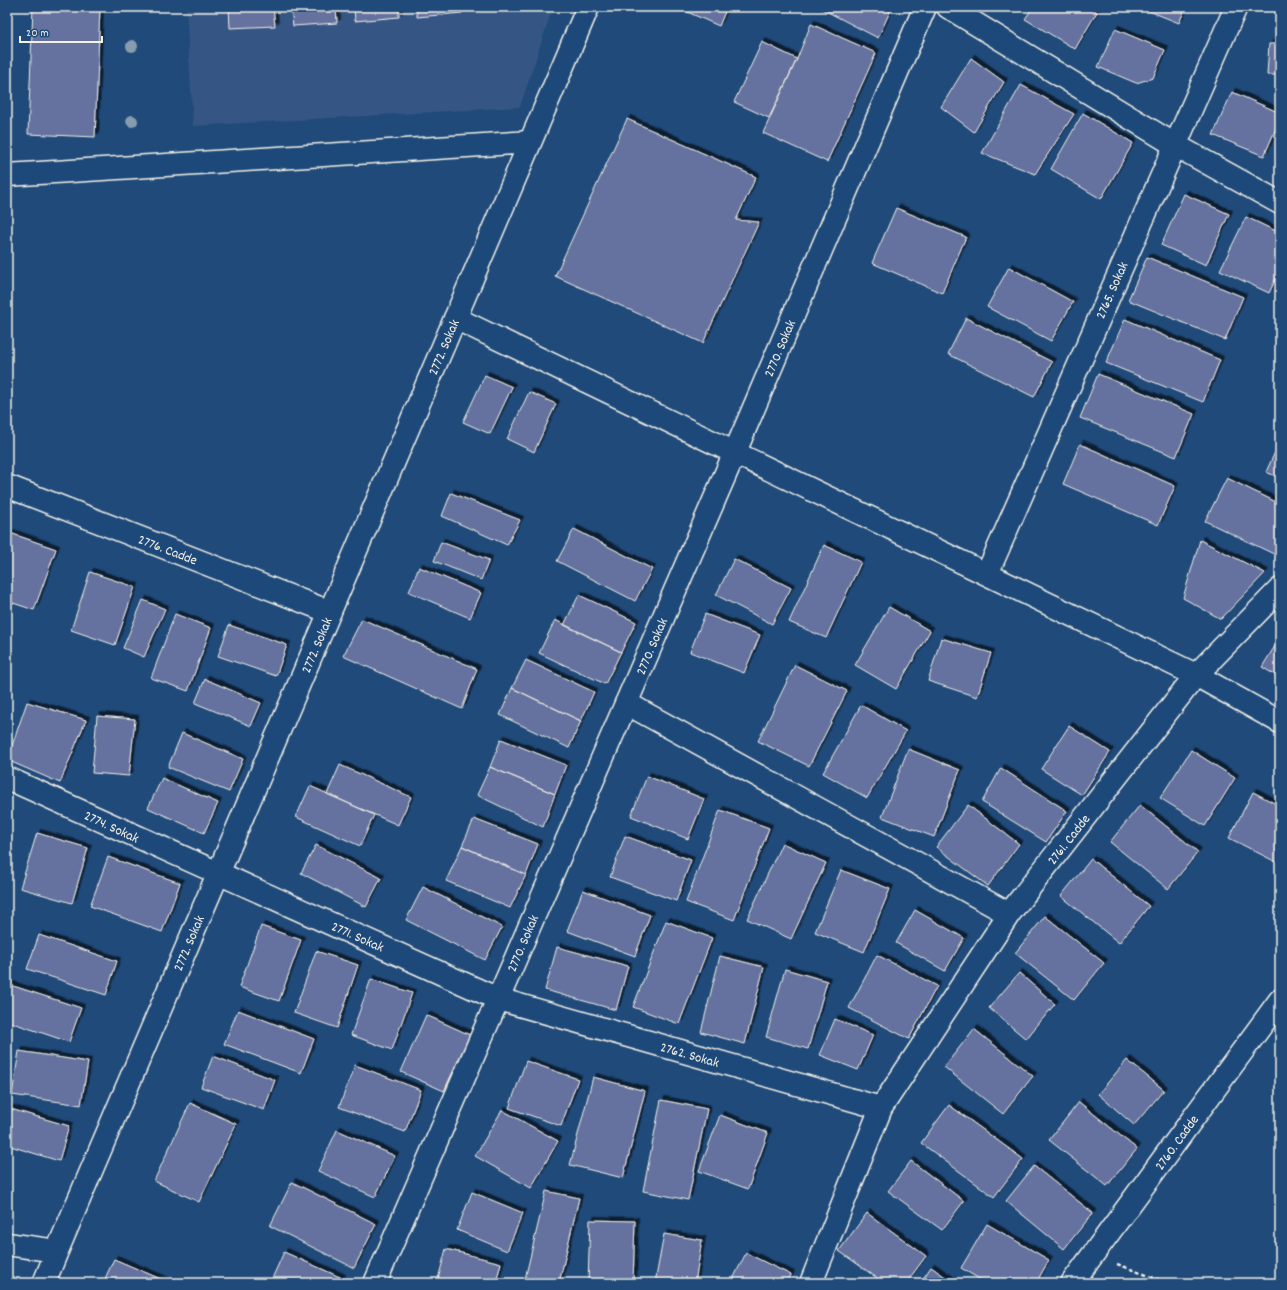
<svg xmlns="http://www.w3.org/2000/svg" width="1287" height="1290" viewBox="0 0 1287 1290" font-family="Dekko,sans-serif">
	<style>
		.built { fill: #345685 }
		.building { fill: #65729f; stroke: #f4f1e8; filter: url(#shadow) }
		.lines { fill: none; stroke-linecap: round; stroke-linejoin: round }
		.minor-casing { stroke: #f4f1e8; stroke-width: 25 }
		.path { stroke: #f4f1e8; stroke-width: 2.5; stroke-dasharray: 4 3; stroke-linecap: butt }
		.minor { stroke: #1f4a7a; stroke-width: 22 }
		.tree { fill: #889caf }
		.labels { text-anchor: middle; stroke-width: 3; stroke-linejoin: round; paint-order: stroke }
		.street-label { font-size: 14px; fill: #f4f1e8; stroke: #1f4a7a }
	</style>
	<defs>
		<filter id="shadow"><feDropShadow dx="3.5" dy="-3.5" stdDeviation="0" flood-color="#0009"/></filter>
	</defs>
	<rect width="100%" height="100%" fill="#1f4a7a"/>
	<filter id="ink" filterUnits="userSpaceOnUse"><feTurbulence type="fractalNoise" baseFrequency=".025" numOctaves="2"/><feDisplacementMap in="SourceGraphic" scale="8" xChannelSelector="R" yChannelSelector="G"/><feConvolveMatrix kernelMatrix="1 2 1 2 8 2 1 2 1" color-interpolation-filters="sRGB"/></filter>
	<g filter="url(#ink)">
		<path class="built" d="M186,7h367l-33,100 -327,19z"/>
		<path class="building" d="M33,7h67l-5,130 -67,-3z
			M229,7h44l2,19 -45,2z
			M291,7h45l1,16 -44,3z
			M354,7h45v10l-44,4z
			M417,7h44l1,6 -45,4z
			M479,7h45v1l-45,2z
			M676,7h51l-8,19z
			M818,7h74l-14,31z
			M1033,7h56l8,5 -22,37 -50,-30z
			M1139,7h47l-7,16z
			M811,24l65,29 -49,109 -64,-29 34,-74z
			M1115,29l50,21 -12,28 -17,5 -38,-16z
			M762,42l35,17 -28,59 -35,-16z
			M1269,44h11v31h-13z
			M971,58l33,24 -30,50 -33,-25z
			M1021,85l53,29 -39,60 -53,-21z
			M1232,92l48,21v6l-16,37 -51,-21z
			M1083,113l50,30 -32,56 -50,-30z
			M627,119l129,58 -20,43 23,2 -56,121 -148,-67z
			M1184,194l45,20 -23,51 -45,-20z
			M896,208l70,29 -24,56 -70,-30z
			M1246,217l34,16v37l-11,23 -49,-23z
			M1147,257l96,40 -18,43 -97,-40z
			M1009,267l64,35 -22,39 -64,-34z
			M966,318l86,44 -18,35 -86,-43z
			M1125,319l95,41 -17,42 -97,-39z
			M1098,374l96,40 -18,43 -96,-39z
			M485,375l27,12 -22,47 -27,-12z
			M529,392l27,12 -22,48 -27,-13z
			M1280,441v37l-14,-6z
			M1080,444l95,42 -17,39 -95,-41z
			M1227,478l53,26v53l-75,-36z
			M451,493l69,27 -13,25 -65,-29z
			M574,529l78,40 -17,32 -78,-40z
			M10,533l46,16 -22,61 -27,-9v-59z
			M1200,540l65,33 -44,46 -38,-21z
			M441,542l48,18 -8,20 -47,-19z
			M824,545l37,17 -35,76 -37,-16z
			M734,559l57,29 -19,36 -56,-29z
			M419,567l62,26 -11,25 -61,-26z
			M90,572l45,15 -20,58 -44,-15z
			M579,595l57,27 -15,30 -57,-27z
			M143,600l22,9 -21,48 -21,-9z
			M889,607l41,24 -34,58 -41,-24z
			M175,614l36,14 -23,63 -37,-13z
			M705,614l55,21 -16,38 -54,-21z
			M362,619l115,50 -15,40 -119,-53z
			M555,620l66,32 -16,32 -66,-31z
			M229,625l58,20 -11,31 -58,-20z
			M941,638l50,15 -14,44 -49,-16z
			M1280,638v40l-18,-11z
			M526,660l68,32 -13,29 -69,-33z
			M795,665l52,26 -38,75 -51,-25z
			M205,679l56,24 -10,23 -56,-23z
			M512,688l69,33 -12,27 -69,-33z
			M27,702l59,18 -26,63 -53,-23z
			M861,705l45,26 -39,67 -44,-25z
			M97,716l38,3 -6,57 -37,-3z
			M1069,726l41,26 -28,43 -41,-26z
			M182,733l61,26 -14,33 -61,-25z
			M501,739l65,26 -11,29 -65,-27z
			M908,749l52,21 -26,67 -52,-20z
			M1191,750l44,28 -30,48 -45,-28z
			M340,765l71,32 -13,28 -71,-31z
			M490,767l65,27 -12,33 -66,-32z
			M1001,768l66,43 -21,31 -64,-40z
			M647,776l57,23 -16,40 -57,-23z
			M162,778l56,25 -14,30 -56,-25z
			M310,786l64,29 -14,31 -64,-29z
			M1253,792l27,14v54l-2,3 -49,-25z
			M968,805l51,39 -31,42 -52,-39z
			M1140,805l58,47 -30,37 -58,-47z
			M720,810l49,18 -35,92 -48,-18z
			M474,819l64,25 -12,31 -64,-29z
			M37,833l51,15 -16,55 -52,-15z
			M625,836l66,24 -15,41 -66,-24z
			M782,843l44,20 -35,76 -44,-20z
			M316,845l65,33 -15,29 -65,-34z
			M462,846l64,29 -16,33 -64,-27z
			M108,857l72,26 -18,49 -72,-26z
			M1091,859l58,47 -30,37 -58,-47z
			M841,870l49,19 -26,63 -49,-20z
			M423,887l79,40 -17,33 -79,-40z
			M583,890l67,25 -15,41 -68,-25z
			M915,910l49,28 -19,33 -49,-28z
			M1045,916l59,47 -30,37 -59,-47z
			M666,921l46,17 -33,86 -46,-17z
			M261,926l40,14 -22,61 -40,-14z
			M39,935l78,26 -11,34 -79,-26z
			M557,947l71,19 -12,44 -71,-20z
			M316,951l42,14 -21,63 -43,-15z
			M877,955l60,31 -28,53 -60,-31z
			M720,956l44,11 -19,77 -44,-12z
			M785,969l42,12 -19,68 -42,-12z
			M1019,973l36,31 -29,35 -37,-31z
			M371,979l41,14 -20,57 -41,-15z
			M7,984l74,24 -12,34 -62,-21z
			M238,1010l76,29 -13,34 -77,-29z
			M426,1015l44,20 -26,56 -43,-19z
			M835,1019l38,16 -15,35 -38,-15z
			M974,1029l59,47 -30,38 -59,-47z
			M19,1051l69,11 -7,43 -69,-10z
			M213,1056l62,24 -11,30 -63,-23z
			M1127,1060l37,30 -30,35 -36,-31z
			M526,1061l52,18 -17,47 -52,-18z
			M355,1065l66,25 -16,42 -66,-25z
			M593,1077l52,14 -22,87 -53,-13z
			M661,1100l46,9 -19,91 -45,-9z
			M1079,1102l58,47 -30,37 -58,-46z
			M190,1103l46,21 -37,78 -45,-21z
			M949,1105l74,54 -29,38 -73,-54z
			M7,1108l62,18 -10,35 -52,-16z
			M502,1110l56,31 -27,47 -56,-32z
			M720,1115l48,18 -20,56 -49,-18z
			M337,1130l58,26 -20,41 -57,-26z
			M911,1161l53,40 -22,29 -54,-39z
			M1034,1166l59,47 -29,36 -58,-48z
			M292,1182l84,42 -22,44 -84,-42z
			M546,1191l33,7 -20,85h-35z
			M472,1192l51,21 -16,38 -50,-21z
			M867,1213l59,43 -20,27h-22l-45,-32z
			M590,1220l45,1 -2,62h-45z
			M987,1224l62,36 -13,23h-50l-25,-15z
			M664,1234l38,6 -7,43h-40z
			M446,1249l55,14 -5,20h-44l-14,-4z
			M284,1252l58,26 -2,5h-70z
			M746,1253l45,22 -4,8h-56z
			M114,1259l56,24h-67z
			M931,1267l23,16h-34z"/>
		<g class="lines">
			<g class="minor-casing">
				<path id="minor" d="M948,7l227,138 105,58
					M7,175l523,-33
					M455,318l741,357 84,47
					M7,486l323,126
					M987,574l249,-567
					M626,703l383,211
					M7,778l491,221 383,109
					M7,1244l50,7
					M44,1283l13,-32 531,-1244
					M375,1283l360,-831 190,-445
					M811,1283l70,-175 128,-194 187,-239 84,-86
					M1072,1283l208,-283"/>
			</g>
			<path class="path" d="M1117,1264l51,19"/>
			<use href="#minor" class="minor"/>
		</g>
		<g class="tree">
			<circle cx="132" cy="46" r="6"/>
			<circle cx="132" cy="121" r="6"/>
		</g>
	</g>
	<g class="labels">
		<g class="street-label">
			<text transform="translate(1111 290) rotate(-66)" y="5">2765. Sokak</text>
			<text transform="translate(443 347) rotate(-67)" y="5">2772. Sokak</text>
			<text transform="translate(779 348) rotate(-67)" y="5">2770. Sokak</text>
			<text transform="translate(168 549) rotate(21)" y="5">2776. Cadde</text>
			<text transform="translate(316 645) rotate(-67)" y="5">2772. Sokak</text>
			<text transform="translate(651 646) rotate(-67)" y="5">2770. Sokak</text>
			<text transform="translate(112 826) rotate(25)" y="5">2774. Sokak</text>
			<text transform="translate(1068 839) rotate(-52)" y="5">2761. Cadde</text>
			<text transform="translate(358 936) rotate(24)" y="5">2771. Sokak</text>
			<text transform="translate(188 943) rotate(-67)" y="5">2772. Sokak</text>
			<text transform="translate(522 943) rotate(-67)" y="5">2770. Sokak</text>
			<text transform="translate(690 1054) rotate(16)" y="5">2762. Sokak</text>
			<text transform="translate(1176 1142) rotate(-54)" y="5">2760. Cadde</text>
		</g>
	</g>
	<rect width="1287" height="1290" fill="none" stroke="#1f4a7a" stroke-width="24"/>
	<rect x="12" y="12" width="1263" height="1266" fill="none" stroke="#f4f1e8" stroke-width="1.5" filter="url(#ink)"/>
	<path d="M20 36v6h82v-6" fill="none" stroke="#f4f1e8" stroke-width="2"/>
	<text x="26" y="36" font-size="12" fill="#f4f1e8" stroke="#1f4a7a" stroke-width="3" paint-order="stroke">20 m</text>
</svg>
